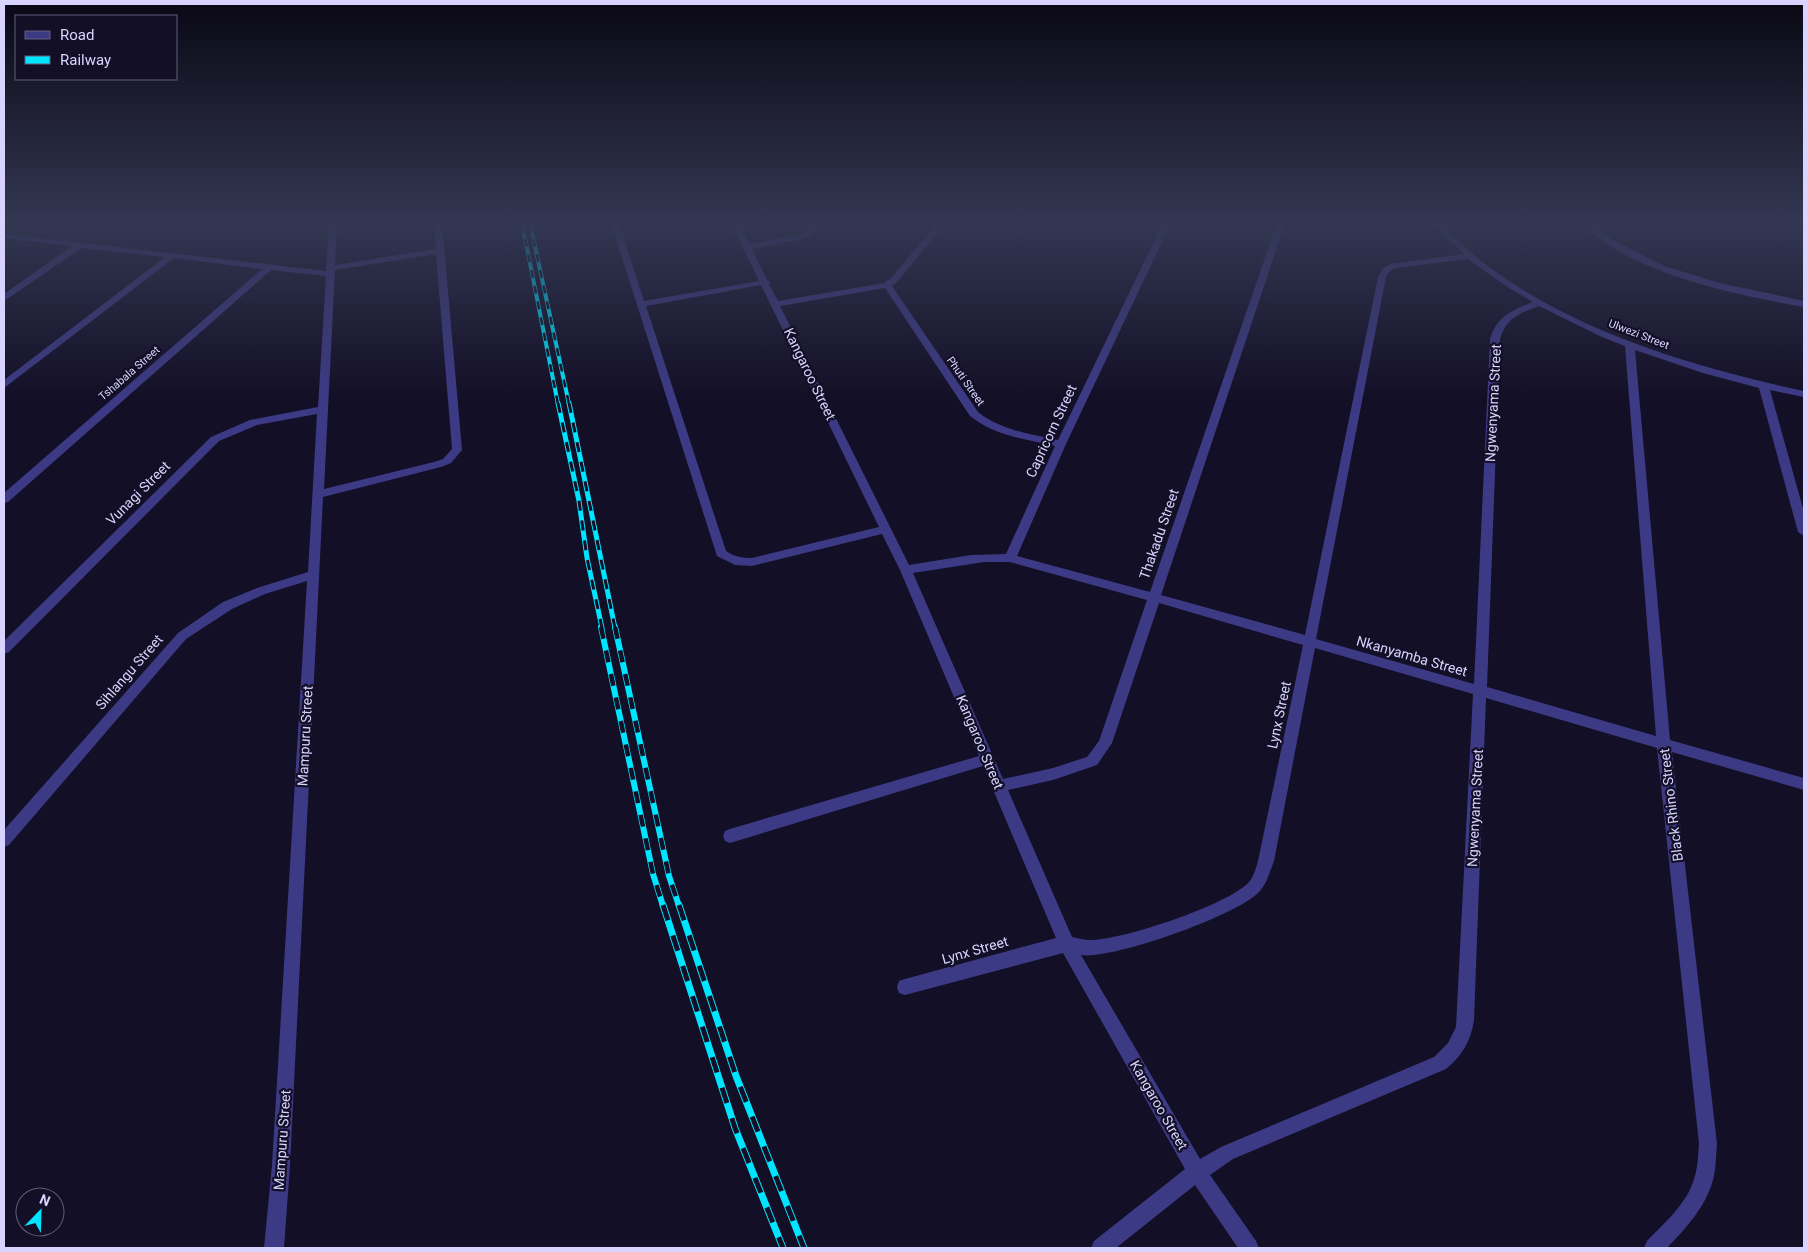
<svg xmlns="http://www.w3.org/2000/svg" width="1808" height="1252" viewBox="0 0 1808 1252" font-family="Roboto,sans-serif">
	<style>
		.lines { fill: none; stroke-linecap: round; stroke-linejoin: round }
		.minor { fill: #3d3a85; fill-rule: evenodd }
		.rail-far3-casing { stroke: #00e5ff; stroke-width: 4 }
		.rail-far2-casing { stroke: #00e5ff; stroke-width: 5 }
		.rail-far1-casing { stroke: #00e5ff; stroke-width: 6 }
		.rail-casing { stroke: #00e5ff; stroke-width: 7 }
		.rail-far3 { stroke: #130f26; stroke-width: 2.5; stroke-dasharray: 8; stroke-linecap: butt }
		.rail-far2 { stroke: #130f26; stroke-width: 3; stroke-dasharray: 10; stroke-linecap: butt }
		.rail-far1 { stroke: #130f26; stroke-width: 4.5; stroke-dasharray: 12; stroke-linecap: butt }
		.rail { stroke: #130f26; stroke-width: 5; stroke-dasharray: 16; stroke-linecap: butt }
		.labels { text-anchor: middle; stroke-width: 4.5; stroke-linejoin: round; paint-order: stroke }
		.far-street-label { font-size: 11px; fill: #d9d4ff; stroke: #130f26 }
		.street-label { font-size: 14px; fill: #d9d4ff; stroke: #130f26 }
	</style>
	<rect width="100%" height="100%" fill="#130f26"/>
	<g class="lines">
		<path class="minor" d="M329,223h8l-2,42 101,-16 -2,-26h8l20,227 -11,13 -10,4 -118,30 -33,668 -6,83h-20l8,-83 35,-584 -42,13 -33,15 -46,30 -177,206 -5,2v-17l174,-197 45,-31 34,-14 51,-16 9,-158 -60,11 -38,16 -210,211 -5,2v-13l207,-204 39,-17 68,-13 8,-131 -55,-6 -263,232 -4,1v-10l258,-224 -88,-11 -170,130v-8l161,-123 -83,-9 -78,53v-7l68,-48 -68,-8v-4l322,37zM436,254l16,195 -9,10 -9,3 -110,27 11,-219z
			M611,223h8l25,78 115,-20 -28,-58h8l11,21 50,-10c10,-4 15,-11 26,-11l-13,12 -8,3 -53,11 15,31 3,2 -1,2 9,17 106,-18 8,-6 45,-54h8l-47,58 -6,5 86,126c23,18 51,22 80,28l105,-217h8l-105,221 -49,112 133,36 127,-369h8l-124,372 144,40 73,-358 6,-10 7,-3 73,-10 -33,-31h9c11,10 21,21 33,31 89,75 219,113 331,137v6l-34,-7 34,122v24l-6,-4 -39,-144 -56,-15 -68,-23 35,390 134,38v12l-132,-38 45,392c-1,11 -1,25 -4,36 -8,28 -27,48 -46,68h-23l3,-7c17,-18 40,-37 47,-62 4,-11 4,-24 5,-35l-42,-396 -171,-50 -12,322c-3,21 -12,36 -28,49l-213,90 -23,16 46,66 3,7h-21l-43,-63 -79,63h-25l3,-7 91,-72 -122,-216 -158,42 -6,-2 -2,-6 2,-6 6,-2 151,-41 -73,-172 -253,77 -5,-2 -2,-5 2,-5 5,-2 249,-73 -79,-186 -18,-36 -130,32 -17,-1 -18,-9zM1468,259l41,29 24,14c-21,8 -36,14 -43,37l-16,345 -158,-45 70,-362 4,-6 6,-3zM761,285l118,242 -127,31c-10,0 -17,-1 -26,-7l-80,-245zM885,288l85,128c25,20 55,23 85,30l-49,108 -35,1 -62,10 -129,-259zM1539,306l63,31 23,9 31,390 -169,-49 13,-348c6,-21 20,-26 39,-33zM984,562h26l137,38 -48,141 -12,16 -34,11 -50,11 -90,-206zM1159,603l144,42 -45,216c-2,7 -4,15 -9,21 -21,23 -127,58 -158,58 -7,0 -13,-2 -19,-3l-64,-147 45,-10 44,-15 15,-22zM1315,648l158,46 -17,333 -8,16 -14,14 -213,90 -21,12 -119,-204c31,5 157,-40 178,-63 8,-8 11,-21 15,-31z
			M1582,223h9l21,16 52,27 56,17 84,18v6c-66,-12 -175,-33 -222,-84z"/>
		<g class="rail-far3-casing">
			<path id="rail-far3" d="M522,223l36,181
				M530,223l39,181"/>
		</g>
		<g class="rail-far2-casing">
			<path id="rail-far2" d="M558,403l21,98 8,57 15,70
				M569,403l46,225"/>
		</g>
		<g class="rail-far1-casing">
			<path id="rail-far1" d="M601,627l52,247 10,32
				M615,627l54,249 10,30"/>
		</g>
		<g class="rail-casing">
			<path id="rail" d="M663,905l72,223 48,120
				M679,905l57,171 68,172"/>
		</g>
		<use href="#rail-far3" class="rail-far3"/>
		<use href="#rail-far2" class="rail-far2"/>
		<use href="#rail-far1" class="rail-far1"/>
		<use href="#rail" class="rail"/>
	</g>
	<linearGradient id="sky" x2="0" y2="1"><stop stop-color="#0a0815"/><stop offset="0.56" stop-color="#333752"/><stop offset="1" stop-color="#333752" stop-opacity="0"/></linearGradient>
	<rect width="1808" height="398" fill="url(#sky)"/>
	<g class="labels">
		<g class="far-street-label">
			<text transform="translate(1639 334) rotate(21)" y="4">Ulwezi Street</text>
			<text transform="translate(129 373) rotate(-41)" y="4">Tshabala Street</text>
			<text transform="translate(966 381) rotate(55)" y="4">Phuti Street</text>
		</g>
		<g class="street-label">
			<text transform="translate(810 374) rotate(64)" y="5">Kangaroo Street</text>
			<text transform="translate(1493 403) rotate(-87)" y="5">Ngwenyama Street</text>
			<text transform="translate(1051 431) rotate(-65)" y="5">Capricorn Street</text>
			<text transform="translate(138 493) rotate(-45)" y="5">Vunagi Street</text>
			<text transform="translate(1159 534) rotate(-71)" y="5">Thakadu Street</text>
			<text transform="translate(1412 656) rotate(16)" y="5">Nkanyamba Street</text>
			<text transform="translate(129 672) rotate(-49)" y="5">Sihlangu Street</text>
			<text transform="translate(1279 715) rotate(-78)" y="5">Lynx Street</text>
			<text transform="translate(305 736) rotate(-87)" y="5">Mampuru Street</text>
			<text transform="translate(980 742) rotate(67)" y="5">Kangaroo Street</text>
			<text transform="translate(1671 805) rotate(-97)" y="5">Black Rhino Street</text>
			<text transform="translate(1475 808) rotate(-87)" y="5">Ngwenyama Street</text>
			<text transform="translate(975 950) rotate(-16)" y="5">Lynx Street</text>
			<text transform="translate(1159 1105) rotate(60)" y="5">Kangaroo Street</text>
			<text transform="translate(282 1140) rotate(-86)" y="5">Mampuru Street</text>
		</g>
	</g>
	<rect width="1808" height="1252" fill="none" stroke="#d9d4ff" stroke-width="10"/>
	<rect x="15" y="15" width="162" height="65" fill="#130f26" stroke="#625e7d"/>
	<rect x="25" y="31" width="25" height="8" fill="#3d3a85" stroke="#625e7d"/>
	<text x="60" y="40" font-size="15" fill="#d9d4ff">Road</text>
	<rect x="25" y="56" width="25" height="8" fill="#00e5ff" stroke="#625e7d"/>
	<text x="60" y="65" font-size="15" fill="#d9d4ff">Railway</text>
	<g transform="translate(40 1212) rotate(23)"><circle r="24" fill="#130f26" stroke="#625e7d"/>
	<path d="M0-4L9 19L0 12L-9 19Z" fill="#00e5ff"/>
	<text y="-8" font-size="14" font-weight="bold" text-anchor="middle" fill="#d9d4ff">N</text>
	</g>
</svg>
